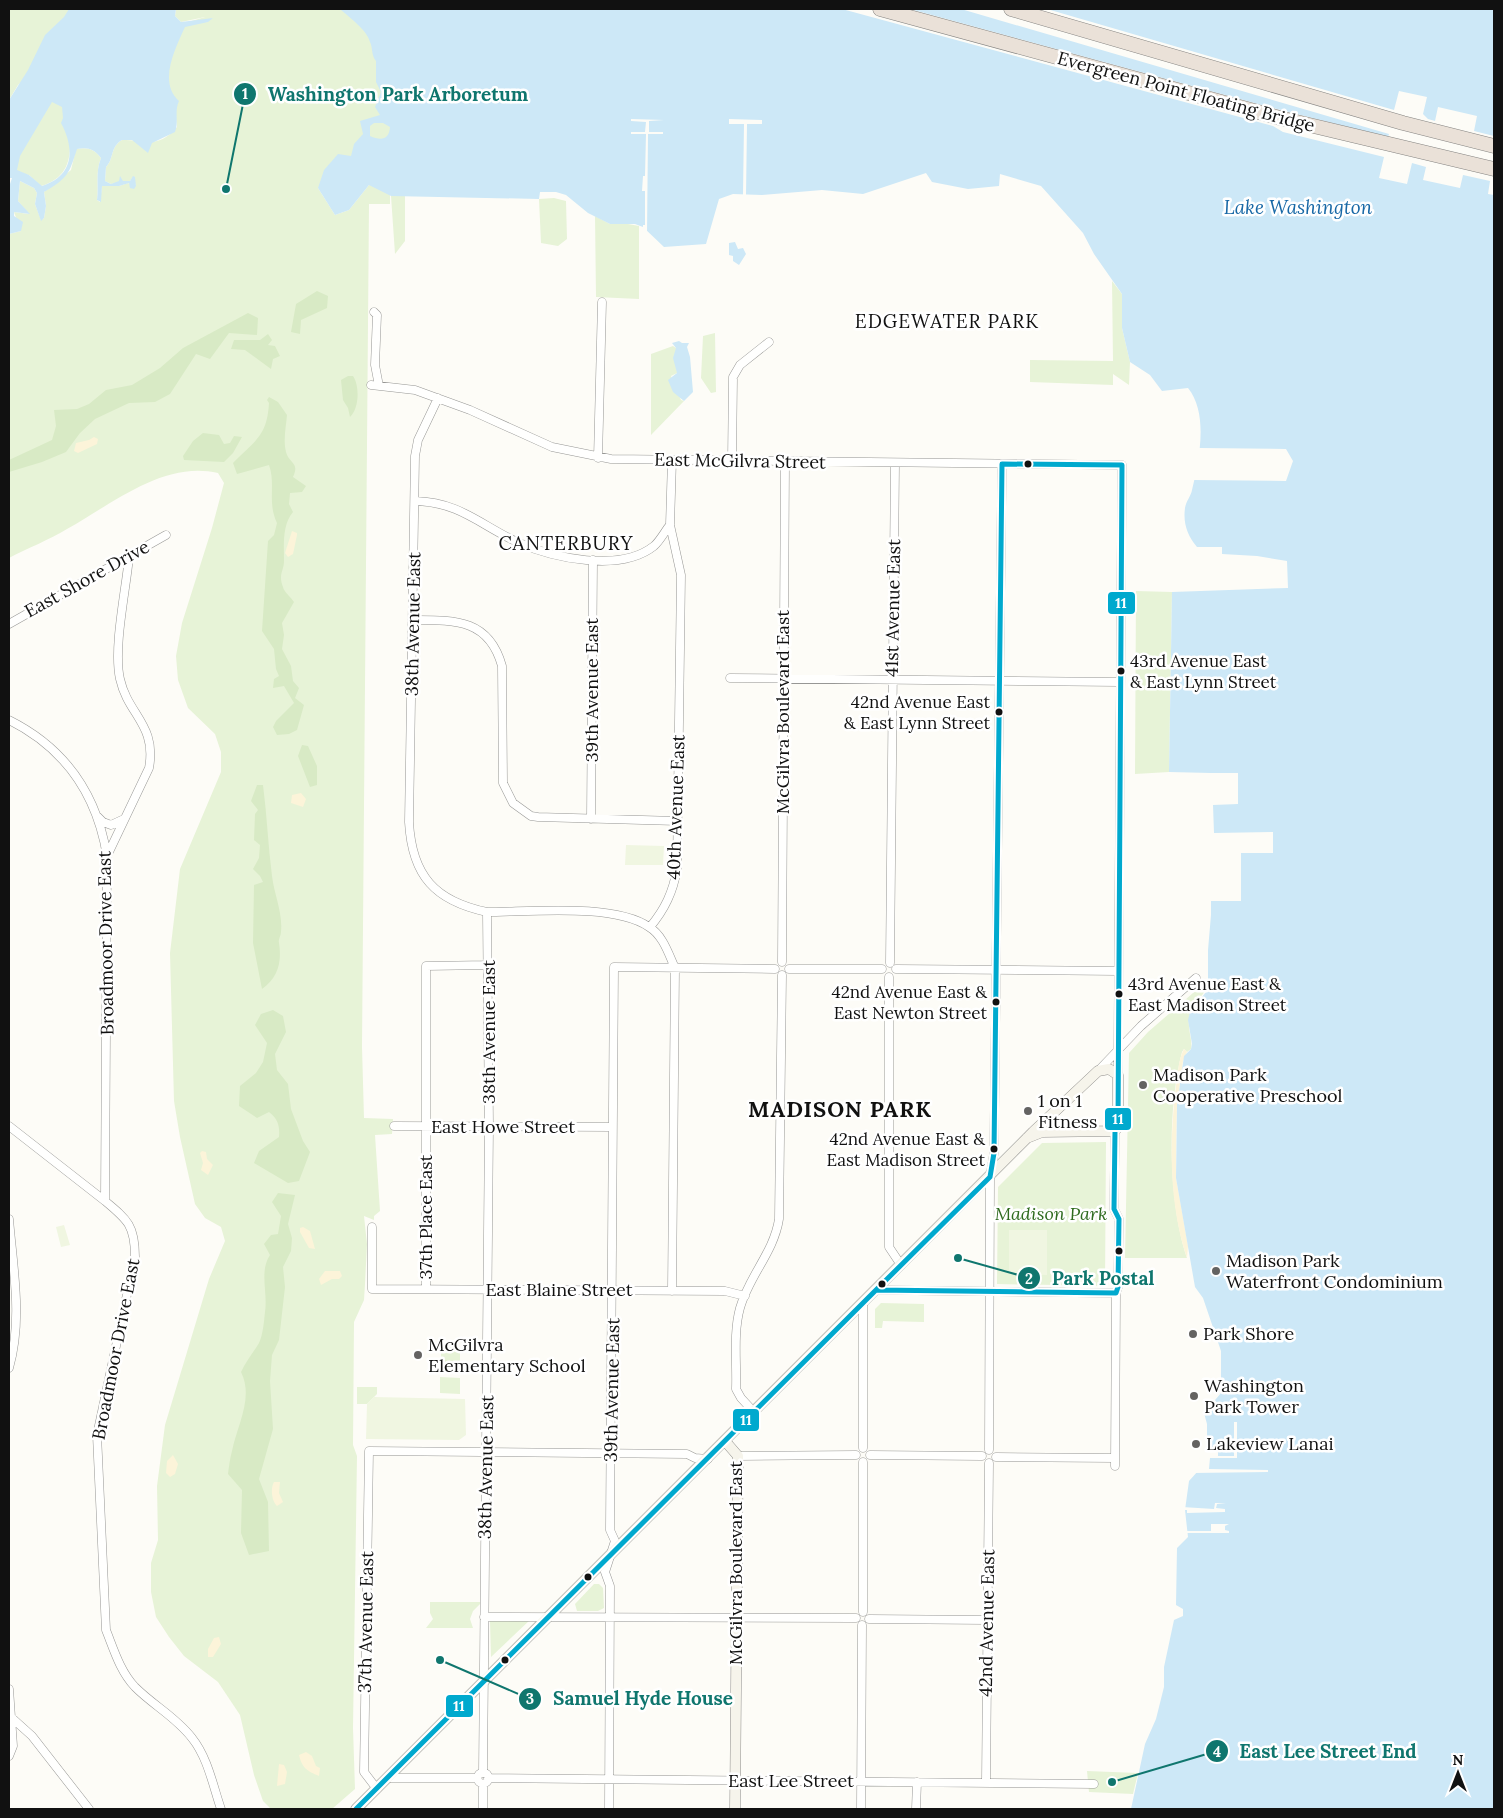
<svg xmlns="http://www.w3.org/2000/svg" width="1503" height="1818" viewBox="0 0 1503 1818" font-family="Lora,serif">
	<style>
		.green { fill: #e7f3d7 }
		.forest { fill: #d8eac5 }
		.sand { fill: #fcf4d9 }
		.pitch { fill: #f0f6e1 }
		.water { fill: #cde8f7; fill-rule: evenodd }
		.pier { fill: #fdfcf7 }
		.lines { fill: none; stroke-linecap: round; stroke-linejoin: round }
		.street-casing { stroke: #979795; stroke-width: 9 }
		.secondary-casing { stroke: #8e8d8b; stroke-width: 11 }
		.highway-casing { stroke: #858482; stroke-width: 15 }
		.street { stroke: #fffffe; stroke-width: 8 }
		.secondary { stroke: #f6f4eb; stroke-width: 10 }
		.highway { stroke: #eae1d8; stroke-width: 14 }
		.bus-1-casing { stroke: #fff; stroke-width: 9 }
		.bus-1 { stroke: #00a9ce; stroke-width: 5 }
		.bus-dot { fill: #111; stroke: #fff; stroke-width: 2 }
		.poi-dot { fill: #646362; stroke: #fff; stroke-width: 2 }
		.labels { text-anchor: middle; stroke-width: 5; stroke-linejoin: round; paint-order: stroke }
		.bus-label { font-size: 17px; fill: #111; stroke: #fff; text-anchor: end }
		.street-label { font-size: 18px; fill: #111; stroke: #fff }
		.poi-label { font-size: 18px; fill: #111; stroke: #fff; text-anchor: start }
		.park-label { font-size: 18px; font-style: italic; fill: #2f6b1f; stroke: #fff }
		.water-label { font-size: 19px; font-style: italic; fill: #1768a6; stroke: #fff }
		.neighbourhood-label { font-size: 19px; letter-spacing: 1px; fill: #111; stroke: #fff }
		.district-label { font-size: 22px; font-weight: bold; letter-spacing: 1px; fill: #111; stroke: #fff }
		.leader { fill: none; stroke: #0f766e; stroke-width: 2 }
		.callout-dot { fill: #0f766e; stroke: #fff; stroke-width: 2 }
		.mark-label { font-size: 15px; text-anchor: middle; font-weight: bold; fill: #fff }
		.callout-label { font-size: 19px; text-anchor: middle; font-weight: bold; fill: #0f766e; stroke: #fff; stroke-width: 5; stroke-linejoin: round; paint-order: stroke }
		.line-badge { stroke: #fff; stroke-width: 2 }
		.badge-label { font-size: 14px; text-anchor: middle; font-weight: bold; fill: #fff }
	</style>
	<rect width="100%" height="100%" fill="#fdfcf7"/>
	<path class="green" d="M9,9h93l-84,76 -9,15z
		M176,9h438l-194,112 -102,67 17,27 14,-5 20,-25h21v19h-21l-7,843 2,71 29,1 -1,15 -17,1 5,76 -6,5v4l-10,-4 3,28 -2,40 -1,16 -10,22 -1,123 4,11 -4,272 2,61 -23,20h-61l-8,-8 -9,-26 -14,-60 -22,-33 -34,-26 -15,-19 -13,-20 -5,-25v-29l7,-23 -1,-54 8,-61 44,-146 16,-38 -4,-14 -16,-9 -10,-14 -15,-67 -6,-36 -4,-148 10,-84 41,-97v-20l-6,-18 -27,-26 -10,-28 -2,-24 6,-33 30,-95 12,-45 -6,-10c-54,-13 -106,31 -151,56 -18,11 -39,19 -58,29v-324l12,-3 -7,-19 15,2 -11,-13 2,-20 14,7 3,5 -2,11 6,16 3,-2 2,-12 -2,-14 27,-22 5,-21c12,-2 18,0 25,9 -6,15 -2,27 -4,42l3,2 2,-16h17l9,-3 8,3 -3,-9 -3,4 -19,3 -6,-3 1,-14c8,-8 4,-20 16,-27 25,0 36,9 55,-13l-2,-16 -12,-16 15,-70 27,-8 -24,5 -6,-6z
		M50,91l16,14c3,32 15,69 -25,81l-12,-11 -14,-1 2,-28z
		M391,196h14v45l-10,13z
		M554,198l12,3 1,38 -9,7 -17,-3 -2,-44z
		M595,216l15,8 7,-2 22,4v73l-43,-2z
		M1112,281l10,13v34l8,34 -1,23 -16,-11v11l-83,-3v-22l83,1z
		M715,333l1,59 -5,1 -10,-15 2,-42z
		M673,346l3,2 1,25 -6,3 10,24 3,1 -33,34v-81z
		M1136,591l36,1 -3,180 -34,2z
		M1208,980c-1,15 -14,21 -18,34 -4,14 3,24 1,35l-4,3 -3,-3 -2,3c-15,57 -14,150 5,206h-62l4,-205 19,-21z
		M1106,1142l-1,144 -108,-2 1,-97 44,-44z
		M881,1303l43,1v18l-41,-1 -1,7h-7v-19z
		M441,1347h19v18h-19z
		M440,1377l20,1v16l-20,-1z
		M357,1387h20v7l-10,10h-10z
		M594,1584h5l4,4 1,20 -6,3h-21l-2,-7z
		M430,1602h52l-9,9 -3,8 3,9h-47l7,-9 -3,-6z
		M530,1620l-39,37 -1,-36z
		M1087,1771l51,2 -5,21 -44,-2z"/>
	<path class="forest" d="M317,291l11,5 -1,12 -26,12 -1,14 -9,-2 5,-28z
		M248,313l10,5 -1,17 -28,-2 -19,26 -14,-5 -26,40 -15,8 -26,1 -34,16 -15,14 -14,19 -24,10 -33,10v-12l43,-20 4,-14 -2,-16 23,-1 12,-5 17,-14 26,-5 28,-17 23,-20z
		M268,334l4,6 -4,5 7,1 5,10 -7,3 -2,10 -26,-19 -14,-1 3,-9h26z
		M348,376h5c7,10 6,33 -3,41l-2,-9 -5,-8 -2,-20z
		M269,397l9,5 9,13c-1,12 -4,25 -1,37 3,12 14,10 7,25l13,9 -4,6 -12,1 -1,11 4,8c-11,13 -9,33 -9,49 0,10 -6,13 -1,26 1,5 8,10 11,15l-12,21 2,12 -2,14 9,17 2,15 6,7 -4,10 9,7 -7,25 -8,4 -12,1 -4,-8 3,-6 18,-18 -10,-17 -11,2 1,-9 5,-3 -3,-7 -2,-20 -12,-18 6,-90 6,-6 3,-12c-10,-21 -1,-38 -8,-58l-32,9 -4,-11c22,-23 34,-26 36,-60l-2,-3z
		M203,433l16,2 5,9 6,-1 4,-7 8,1 -9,16 -9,9 -40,-2 -1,-4 10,-15z
		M302,745l6,1 9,20v19l-7,2 -12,-31z
		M257,785h6c4,30 5,61 9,91 2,18 11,37 9,56 0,4 -3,7 -2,11 3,19 -1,35 -17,46l-9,-46 1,-58 9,-3 -3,-6 -7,-7 6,-11 1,-13 -6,-5 1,-26 3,-4 -7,-9z
		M273,1010l10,6 3,16 -11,22 2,16 11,14 3,25 12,32 7,11 -11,29 -11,2 -34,-20 5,-12 20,-14c1,-11 -1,-18 -10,-25l-12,6 -18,-12 1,-20 16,-13 7,-11 4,-19 -12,-18 6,-11z
		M278,1193l17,2 -7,29 4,14 -1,13 -8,16 2,20 -6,53 -7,15 -2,26 3,48 -14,50 9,23 1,49 -20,4 -8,-22 1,-43 -14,-16c1,-8 2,-16 4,-23 5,-26 22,-53 9,-79 5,-11 12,-19 18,-29 4,-8 5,-22 6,-31 3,-19 -6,-41 5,-57l-6,-11 7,-9 7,-1 3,-18 -9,-14z"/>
	<path class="sand" d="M94,437l4,2 -1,5 -19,9 -4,-2 2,-8 13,-3z
		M292,531l5,2v2l-4,19 -5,3 -3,-4z
		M301,793l5,6 -3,8 -12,-4 1,-8z
		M1184,1049l3,3 -4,9 -6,44 -1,52v21l12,68 -1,12c-18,-53 -18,-116 -11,-172 2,-12 2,-26 8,-37z
		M202,1151l4,1 1,7 6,6 -5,10 -7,-5 2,-7 -3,-10z
		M303,1227l7,4 5,18 -6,-1 -9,-16v-4z
		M325,1271h15l2,5 -3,3h-7l-11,6 -2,-6z
		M173,1455l5,9 -3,10 -5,3 -4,-4 1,-12z
		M280,1482l-1,11 4,9 -6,4c-5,-5 -7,-17 -3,-24z
		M219,1637l2,7 -8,13h-5v-8l6,-11z
		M306,1752l6,4 4,10 4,2 -1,8c-12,-5 -17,-8 -20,-21z
		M279,1764l5,1 3,7 -2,12 -8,2z"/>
	<path class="pitch" d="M626,845l38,1 -1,19h-38z
		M64,1225l6,20 -9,2 -5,-20z
		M1009,1230h38v45l-38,-1z
		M374,1397l91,2 1,36 -7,5 -93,-1 1,-35z"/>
	<path class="water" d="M69,9h107l-1,7 6,6 32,-4 -5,4 -23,5c-10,22 -27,55 -6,74 -5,11 0,21 -4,31l-23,11 -4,10 -16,-13h-10c-12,7 -8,19 -16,27l-1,14 6,3 8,-3 1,-5 3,5h7l3,-5 2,1 1,9 -2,3 -4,-1 -1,-5 -10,3h-17l-1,16 -4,-2c2,-15 -2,-27 4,-42 -7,-9 -13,-11 -24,-9 -8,25 -9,29 -33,43l2,14 -2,12 -3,3 -6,-17 2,-11 -3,-5 -14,-7 -2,20 12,13 -16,-2v4l9,6 -2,9 -12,3v-47l3,-9h-3v-78l19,-30 17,-35 19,-18zM52,102l10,5 1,11 -2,5c14,26 13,53 -19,63l-13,-11 -12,-5 3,-14z
		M340,9h1154v1800h-363l14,-65 11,-25 8,-32v-20l10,-47 9,-4v-7l-7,-4 1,-57 11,-11 -3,-27 4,-29 18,-20v-37l-3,-11 17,-20v-42l-18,-53 -8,-11 -19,-109 1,-73 7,-49 7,-7 1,-5 -4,-24 2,-8 16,-20 2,-6v-36l3,-35v-142l-42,-1 3,-180 116,-4 -1,-27 -30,-5 -35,-2v-7h-25c-10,-12 -14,-24 -12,-39 1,-7 6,-12 7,-18 7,-30 17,-76 -4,-102l-26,3 -12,-16 -20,-13 -8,-34v-34l-28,-40 -11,-21 -42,-47 -41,-12 -1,12 -31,3 -36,-7 -6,-9 -63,21 -41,-4 -60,5 -29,-1 -14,5 -13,45 -42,3 -21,-20 -8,-3h-25l-22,-11 -22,-18 -10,-3h-16l-1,7 -148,-3 -22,-11 -20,25 -14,5 -17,-27 6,-18 14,-16 13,2 3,-12 9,-10 -3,-13 20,-6 -5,-8 6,-15 -5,-10v-21c-5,-6 -3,-13 -6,-19 -3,-12 -20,-24 -30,-33zM374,123h9l7,4c-1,13 -9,14 -20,9v-10z
		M735,242l3,7 5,-1 3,6 -7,11 -6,-4v-5l-4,-1v-12z
		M679,341l3,2h7l-2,4 3,10 3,35 -9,9 -11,-9 -5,-12 9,-7 -4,-15 3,-10 -4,-5z"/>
	<path class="pier" d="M842,9h68l367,100 111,28 1,-3 -428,-125h86l347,101 5,-19 28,6 -4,17 5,5 7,2 3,-14 39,9 -3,15 20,5v59l-6,-1 2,-13 -27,-6 -3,13 -37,-8 3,-13 -14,-4 -5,21 -28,-6 5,-21 -101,-25 -10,-6z
		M631,119l33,1 -15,1v11h14v2h-15l-1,100 -4,-4v-5h2v-34h-3l1,-15h2l1,-42h-15v-2h14l1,-10 -15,-1z
		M729,119l33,1v4h-15l-1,71h-3l1,-71h-15z
		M1199,448l87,1 7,12 -7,20 -93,-1z
		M1211,773h27v31l-25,1 1,28 59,-1v21h-32v48h-30z
		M1234,1422h3v36h-27l-1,11 59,1v2l-76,1 4,-3 -15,-1v-10l2,-2h16l2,9 4,-5v-11h13v6h16z
		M1215,1503h11l-9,1 -1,4 9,1v3l-38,1v-3h-5v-3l32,2z
		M1211,1524h18l-4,2v4l4,1v2h-42v-2h24z"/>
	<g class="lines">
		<g class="street-casing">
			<path id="street" d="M374,312l3,3 -2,50 4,21
				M371,385l44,5 55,20 82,37 59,12 511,6 -4,610
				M438,398l-20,42 -3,16 -6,366c3,54 26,79 78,90l2,214 -6,647
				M598,458l4,-156
				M732,461l1,-84 7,-12 29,-23
				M415,501c44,1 64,23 102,41 36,16 103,31 137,4 6,-5 11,-15 16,-21
				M414,620c41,0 75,-1 88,46l1,117 10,20 18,13 7,1 139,4
				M9,624l157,-89
				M730,678l389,4
				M9,720c56,28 88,75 98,136l-2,345c23,19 30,25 30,56l-38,178 9,195c8,20 14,41 29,57 19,19 41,30 57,51 16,20 21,48 29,71
				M98,817l5,5 8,3 13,-6
				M591,819l2,-259
				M107,856l42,-88c8,-43 -21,-53 -29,-89 -7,-31 6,-89 9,-122
				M487,912c43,0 127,-9 162,15 14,8 20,28 26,41l-3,323
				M650,927c15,-18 23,-35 27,-58l4,-294 -11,-50 2,-65
				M782,962l3,-500
				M890,963l5,-500
				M789,969h93
				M896,969l222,2
				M889,977v270l12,18
				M1098,1071l43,-45 55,-48
				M9,1126l96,75
				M394,1126l218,1
				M9,1219c4,49 14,100 0,149
				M372,1227v62l353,2 20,5
				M426,1289v-323l62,-1
				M875,1290l241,3
				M863,1303v145
				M753,1411l-12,-13 -5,-9c1,-26 -3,-56 4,-81 9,-32 34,-56 39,-89l3,-244
				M989,1450l1,-273 4,-24 8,-689
				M870,1455l112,1
				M738,1456l118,-1
				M996,1457l119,1
				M1115,1466l1,-173 2,-6 1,-68 -5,-10 1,-78
				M863,1612v-150
				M484,1617l372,1
				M869,1619l118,1
				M9,1689l4,57 -4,10
				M12,1718l20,18 57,73
				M477.5 1778a5.5 5.5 0 1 1 11 0a5.5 5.5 0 1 1-11 0Z
				M389,1778h88
				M488,1778l606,6
				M986,1783l3,-320
				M377,1789l-13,-17 5,-321 318,3 8,4 13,1
				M483,1809v-25
				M609,1809l1,-223 -5,-14 10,-31 -5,-11 4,-563 161,2
				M861,1809l1,-184
				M916,1809l1,-27"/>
		</g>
		<g class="secondary-casing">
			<path id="secondary" d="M725,1441l13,15 -3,353
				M356,1809l677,-677 65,-61 11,-2 9,6v51l-3,5 -73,1 -15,6"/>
		</g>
		<g class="highway-casing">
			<path id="highway" d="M880,9l400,109 214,51
				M1011,9l392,114 91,23"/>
		</g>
		<use href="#street" class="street"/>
		<use href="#secondary" class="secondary"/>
		<use href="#highway" class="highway"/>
		<g class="bus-1-casing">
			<path id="bus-1" d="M1002,464l120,1 -4,661 -3,5 -1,78 5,10 -1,68 -2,6 -240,-3 114,-113 4,-24z
				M356,1809l520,-519"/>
		</g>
		<use href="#bus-1" class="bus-1"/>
	</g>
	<g class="bus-dot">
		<circle cx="1028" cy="464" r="4.5"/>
		<circle cx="1121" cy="671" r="4.5"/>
		<circle cx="999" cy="712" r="4.5"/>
		<circle cx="1119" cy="994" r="4.5"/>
		<circle cx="996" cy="1002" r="4.5"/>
		<circle cx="994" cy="1149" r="4.5"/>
		<circle cx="1119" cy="1251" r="4.5"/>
		<circle cx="882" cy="1284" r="4.5"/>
		<circle cx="588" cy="1577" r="4.5"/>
		<circle cx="505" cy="1660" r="4.5"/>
	</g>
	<g class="poi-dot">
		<circle cx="1143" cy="1085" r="5"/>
		<circle cx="1028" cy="1111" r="5"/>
		<circle cx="1216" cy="1271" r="5"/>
		<circle cx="1193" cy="1334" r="5"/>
		<circle cx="418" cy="1355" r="5"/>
		<circle cx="1194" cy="1396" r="5"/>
		<circle cx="1196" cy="1444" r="5"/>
	</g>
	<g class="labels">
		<g class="bus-label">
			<text x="1130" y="667" text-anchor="start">43rd Avenue East<tspan x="1130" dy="21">&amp; East Lynn Street</tspan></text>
			<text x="990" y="708">42nd Avenue East<tspan x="990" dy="21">&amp; East Lynn Street</tspan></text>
			<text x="1128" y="990" text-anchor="start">43rd Avenue East &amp;<tspan x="1128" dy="21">East Madison Street</tspan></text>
			<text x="987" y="998">42nd Avenue East &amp;<tspan x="987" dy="21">East Newton Street</tspan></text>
			<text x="985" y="1145">42nd Avenue East &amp;<tspan x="985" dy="21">East Madison Street</tspan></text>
		</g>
		<g class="street-label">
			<text transform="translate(1186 92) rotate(15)" y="6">Evergreen Point Floating Bridge</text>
			<text transform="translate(740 461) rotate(1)" y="6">East McGilvra Street</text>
			<text transform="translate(87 579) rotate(-29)" y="6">East Shore Drive</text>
			<text transform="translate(893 608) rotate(-89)" y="6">41st Avenue East</text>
			<text transform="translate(413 624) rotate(-89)" y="6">38th Avenue East</text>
			<text transform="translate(592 690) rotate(-90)" y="6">39th Avenue East</text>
			<text transform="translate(783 712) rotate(-90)" y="6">McGilvra Boulevard East</text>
			<text transform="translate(676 807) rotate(-88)" y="6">40th Avenue East</text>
			<text transform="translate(106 943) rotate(-91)" y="6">Broadmoor Drive East</text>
			<text transform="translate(489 1032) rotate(-90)" y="6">38th Avenue East</text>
			<text x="503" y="1133">East Howe Street</text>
			<text transform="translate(426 1217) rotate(-90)" y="6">37th Place East</text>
			<text x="559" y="1296">East Blaine Street</text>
			<text transform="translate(116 1349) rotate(-79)" y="6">Broadmoor Drive East</text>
			<text transform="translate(612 1390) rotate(-89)" y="6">39th Avenue East</text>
			<text transform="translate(486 1467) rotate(-89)" y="6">38th Avenue East</text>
			<text transform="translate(736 1563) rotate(-90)" y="6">McGilvra Boulevard East</text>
			<text transform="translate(366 1622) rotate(-89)" y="6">37th Avenue East</text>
			<text transform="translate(987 1623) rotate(-89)" y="6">42nd Avenue East</text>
			<text x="791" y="1787">East Lee Street</text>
		</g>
		<g class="poi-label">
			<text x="1153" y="1081">Madison Park<tspan x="1153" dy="21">Cooperative Preschool</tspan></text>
			<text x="1038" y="1107">1 on 1<tspan x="1038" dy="21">Fitness</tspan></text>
			<text x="1226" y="1267">Madison Park<tspan x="1226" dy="21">Waterfront Condominium</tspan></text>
			<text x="1203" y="1340">Park Shore</text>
			<text x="428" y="1351">McGilvra<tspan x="428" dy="21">Elementary School</tspan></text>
			<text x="1204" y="1392">Washington<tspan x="1204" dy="21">Park Tower</tspan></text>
			<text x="1206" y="1450">Lakeview Lanai</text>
		</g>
		<g class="park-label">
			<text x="1051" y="1220">Madison Park</text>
		</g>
		<g class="water-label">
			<text x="1298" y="214">Lake Washington</text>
		</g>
		<g class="neighbourhood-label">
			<text x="947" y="328">EDGEWATER PARK</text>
			<text x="566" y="550">CANTERBURY</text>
		</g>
		<g class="district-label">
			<text x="840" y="1117">MADISON PARK</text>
		</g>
	</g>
	<path class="leader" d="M226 189L245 94M958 1258L1029 1278M440 1660L530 1699M1112 1782L1217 1751"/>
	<g class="callout-dot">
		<circle cx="226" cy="189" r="5"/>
		<circle cx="958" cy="1258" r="5"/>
		<circle cx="440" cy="1660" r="5"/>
		<circle cx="1112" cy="1782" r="5"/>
		<circle cx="245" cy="94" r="12"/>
		<circle cx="1029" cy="1278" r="12"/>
		<circle cx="530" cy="1699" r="12"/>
		<circle cx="1217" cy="1751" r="12"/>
	</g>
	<g class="mark-label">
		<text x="245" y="99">1</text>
		<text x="1029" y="1284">2</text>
		<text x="530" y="1704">3</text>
		<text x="1217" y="1757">4</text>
	</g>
	<g class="callout-label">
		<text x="398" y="101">Washington Park Arboretum</text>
		<text x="1103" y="1285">Park Postal</text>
		<text x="643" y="1705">Samuel Hyde House</text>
		<text x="1328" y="1758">East Lee Street End</text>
	</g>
	<g class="line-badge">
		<rect x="1107" y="591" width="29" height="24" rx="5" fill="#00a9ce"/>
		<rect x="1104" y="1107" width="28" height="24" rx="5" fill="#00a9ce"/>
		<rect x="732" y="1408" width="28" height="24" rx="5" fill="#00a9ce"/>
		<rect x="445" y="1694" width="29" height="24" rx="5" fill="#00a9ce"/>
	</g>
	<g class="badge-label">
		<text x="1121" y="608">11</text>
		<text x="1118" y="1124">11</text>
		<text x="746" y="1425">11</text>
		<text x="459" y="1711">11</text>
	</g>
	<rect width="1503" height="1818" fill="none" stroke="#111111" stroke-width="20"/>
	<g transform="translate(1458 1773)" stroke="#ffffff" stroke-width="4" paint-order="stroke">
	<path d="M0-4L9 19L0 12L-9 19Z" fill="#111111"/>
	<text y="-8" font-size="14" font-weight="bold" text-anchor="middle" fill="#111111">N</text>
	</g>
</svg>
